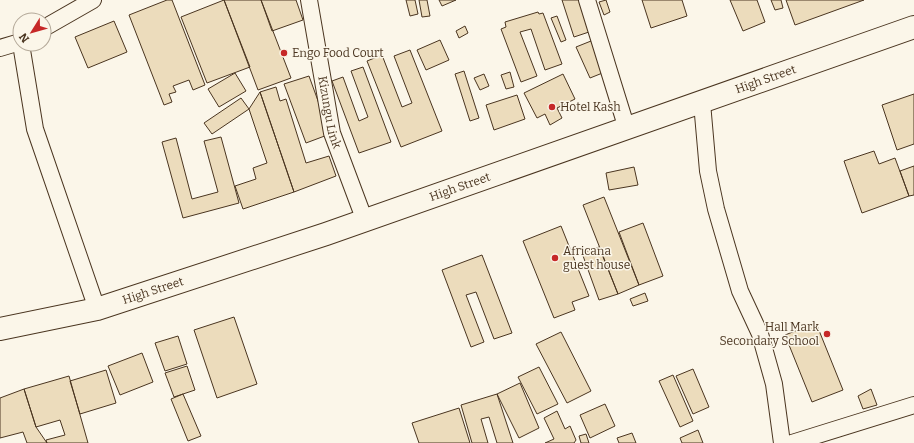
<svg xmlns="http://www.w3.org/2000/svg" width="914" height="443" viewBox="0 0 914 443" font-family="Bitter,serif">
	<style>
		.building { fill: #ecdcbc; stroke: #4a3520 }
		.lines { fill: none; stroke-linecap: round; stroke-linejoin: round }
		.street-casing { stroke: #4a3520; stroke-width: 18 }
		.primary-casing { stroke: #4a3520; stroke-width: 24 }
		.street { stroke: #fbf6e9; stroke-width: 16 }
		.primary { stroke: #fbf6e9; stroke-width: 22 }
		.poi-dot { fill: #c62828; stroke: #fbf6e9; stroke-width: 1.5 }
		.labels { text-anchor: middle; stroke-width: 3; stroke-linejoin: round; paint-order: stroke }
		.poi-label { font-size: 12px; fill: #4a3520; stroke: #fbf6e9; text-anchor: start }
		.street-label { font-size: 12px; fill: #4a3520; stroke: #fbf6e9 }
	</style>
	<rect width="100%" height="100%" fill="#fbf6e9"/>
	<path class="building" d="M167,0h5l33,85 -12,5 -4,-10 -16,6 3,6 -7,2 3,8 -8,3 -35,-90z
		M224,0h37l30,78 -33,12z
		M224,0l26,67 -43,16 -26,-66z
		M261,0h35l7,20 -31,11z
		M406,0h9l3,14 -8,2z
		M419,0h8l3,16 -8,1z
		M439,0h17l-14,6z
		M562,0h17l10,32 -15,5z
		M606,0l4,12 -6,3 -5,-13z
		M642,0h40l5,16 -36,12z
		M730,0h27l8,22 -22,9z
		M771,0h10l2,8 -8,2z
		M786,0h78l-69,25z
		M538,12l1,2 4,-1 19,51 -17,6 -14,-41 -11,3 17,44 -16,6 -20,-53 5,-2 -1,-5z
		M557,16l9,24 -5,2 -10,-24z
		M114,21l13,31 -39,16 -13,-31z
		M465,26l3,7 -9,5 -3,-7z
		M440,40l9,20 -23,10 -9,-20z
		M591,41l14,31 -15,6 -14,-31z
		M410,50l32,81 -41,16 -34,-86 15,-6 20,52 10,-4 -18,-47z
		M363,67l28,75 -32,11 -27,-72 11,-4 16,44 9,-4 -17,-46z
		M464,71l15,47 -9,3 -15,-47z
		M510,72l4,15 -8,2 -5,-14z
		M235,73l11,18 -27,16 -11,-18z
		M484,74l5,12 -9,4 -6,-12z
		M563,74l12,25 -18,9 5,10 -12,7 -5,-11 -8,4 -13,-25z
		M309,76l21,58 -24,9 -22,-59z
		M276,87l4,14 6,-2 20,64 23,-7 7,20 -42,16 -34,-100z
		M260,92l34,100 -51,17 -8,-23 21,-7 -3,-11 14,-5 -18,-54z
		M914,94v50l-17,6 -15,-45z
		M517,95l8,24 -31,11 -8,-25z
		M241,98l8,11 -37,25 -8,-11z
		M221,137l18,66 -56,15 -21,-76 14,-4 16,61 26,-7 -14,-51z
		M874,151l5,13 16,-6 14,38 -47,17 -18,-52z
		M914,166v29l-5,1 -9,-25z
		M634,167l4,18 -29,5 -3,-17z
		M604,197l35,88 -21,9 -35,-89z
		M643,223l20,53 -24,9 -20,-53z
		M561,226l28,70 -17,6 3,8 -21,8 -31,-77z
		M599,247l19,47 -19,6 -17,-47z
		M482,255l30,78 -18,6 -18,-47 -10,3 18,47 -13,5 -29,-77z
		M645,293l3,8 -15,5 -3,-7z
		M234,317l23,67 -40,14 -23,-68z
		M816,323l27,67 -31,12 -27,-67z
		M561,332l30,59 -24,12 -31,-59z
		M178,336l9,28 -22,7 -10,-28z
		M142,353l11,29 -33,13 -12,-29z
		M187,366l8,24 -21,7 -9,-24z
		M539,367l19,37 -21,10 -19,-37z
		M693,369l16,38 -16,7 -17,-38z
		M106,370l10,33 -36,11 -10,-33z
		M673,375l20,46 -13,6 -21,-46z
		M69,376l19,67h-41l-1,-3 19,-5 -5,-15 -24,7 -12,-38z
		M520,383l19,45 -20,10 -22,-44z
		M24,389l12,38 11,16h-20l-4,-11 -23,6v-40z
		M871,389l6,16 -14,4 -5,-13z
		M183,394l18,42 -13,5 -17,-42z
		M497,394l16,49h-16l-8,-26 -8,2 7,24h-16l-11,-38z
		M605,404l10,22 -25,12 -10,-23z
		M459,408l11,35h-51l-7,-20z
		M557,411l8,18 5,-3 6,14 -2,3h-29l9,-4 -10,-21z
		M698,430l5,13h-21l-2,-5z
		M632,433l4,10h-17l-2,-5z
		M586,434l3,9h-8l-2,-7z"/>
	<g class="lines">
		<g class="street-casing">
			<g id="street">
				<path id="s1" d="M309,0l23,133 33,88"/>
				<path d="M587,0l40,129"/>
				<path d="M44,28l49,-28"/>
				<path d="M21,44l14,85 62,180"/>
				<path d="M0,48l20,-6"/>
				<path d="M702,103l6,68 8,38 24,82 20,43 14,50 8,59"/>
				<path d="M792,443l122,-38"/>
			</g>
		</g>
		<g class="primary-casing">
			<g id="primary">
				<path id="s2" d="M0,329l97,-20 229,-75 588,-207"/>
			</g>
		</g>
		<use href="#street" class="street"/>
		<use href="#primary" class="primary"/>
	</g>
	<g class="poi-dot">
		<circle cx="284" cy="53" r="4"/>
		<circle cx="552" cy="107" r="4"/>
		<circle cx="555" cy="258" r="4"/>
		<circle cx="827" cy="334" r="4"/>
	</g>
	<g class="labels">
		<g class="poi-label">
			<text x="292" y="57">Engo Food Court</text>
			<text x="560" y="111">Hotel Kash</text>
			<text x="563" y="255">Africana<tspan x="563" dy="14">guest house</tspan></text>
			<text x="819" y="331" text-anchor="end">Hall Mark<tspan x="819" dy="14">Secondary School</tspan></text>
		</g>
		<g class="street-label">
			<text dy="4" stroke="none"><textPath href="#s2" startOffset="806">High Street</textPath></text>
			<text dy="4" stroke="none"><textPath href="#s1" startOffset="114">Kizungu Link</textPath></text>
			<text dy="4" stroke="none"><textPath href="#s2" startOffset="482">High Street</textPath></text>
			<text dy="4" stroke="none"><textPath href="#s2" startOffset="158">High Street</textPath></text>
		</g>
	</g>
	<g transform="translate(32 32) rotate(233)"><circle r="19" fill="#fbf6e9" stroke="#b4a999"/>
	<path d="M0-3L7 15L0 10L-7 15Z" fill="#c62828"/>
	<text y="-6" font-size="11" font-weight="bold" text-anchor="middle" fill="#4a3520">N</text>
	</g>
</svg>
